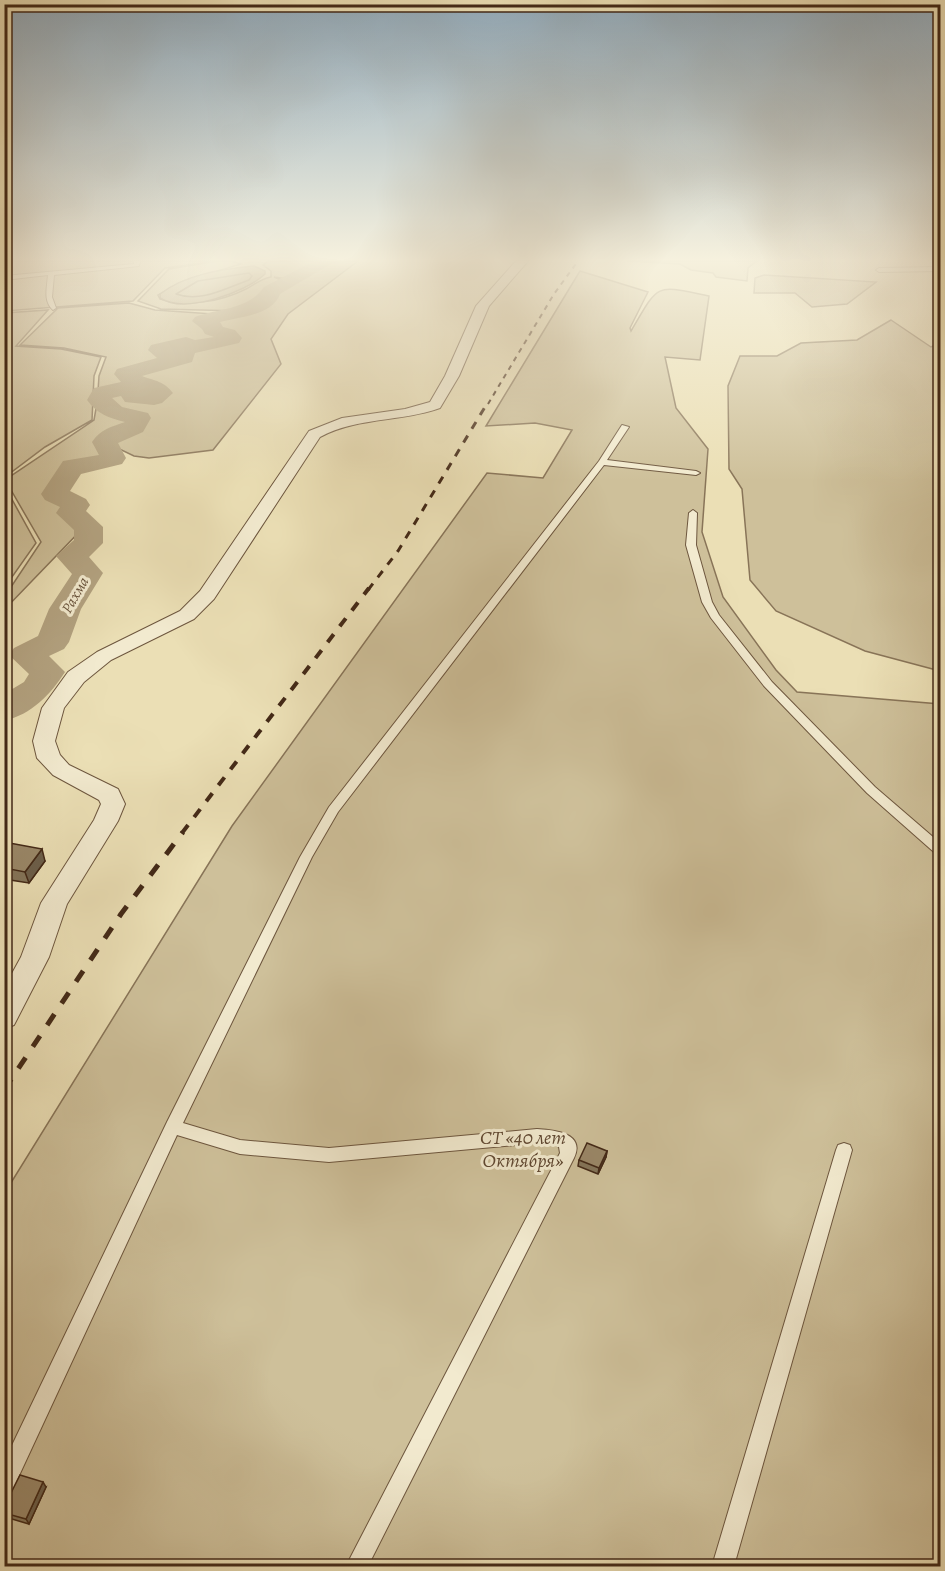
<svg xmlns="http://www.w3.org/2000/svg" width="945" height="1571" font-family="Alegreya,serif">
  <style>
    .green { fill: #cec09a; stroke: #887458; stroke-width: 1.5 }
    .water { fill: #b2a17f; stroke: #867155; stroke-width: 1.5 }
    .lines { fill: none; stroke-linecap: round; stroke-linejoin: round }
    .shore { stroke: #7a654b; stroke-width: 1.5 }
    .river { fill: #b2a17f; fill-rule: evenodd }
    .service-casing { stroke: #6d563e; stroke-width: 2 }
    .minor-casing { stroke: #6d563e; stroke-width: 2 }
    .service { fill: #f2eacf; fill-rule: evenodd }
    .minor { fill: #f2eacf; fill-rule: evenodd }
    .rail-far3 { stroke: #432917; stroke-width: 2; stroke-dasharray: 5 5; stroke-linecap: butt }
    .rail-far2 { stroke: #432917; stroke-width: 3; stroke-dasharray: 8 8; stroke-linecap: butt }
    .rail-far1 { stroke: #432917; stroke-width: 4; stroke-dasharray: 10 10; stroke-linecap: butt }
    .rail { stroke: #432917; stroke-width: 5; stroke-dasharray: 13 13; stroke-linecap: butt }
    .wall { fill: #84755a; stroke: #432917; stroke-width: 1.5 }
    .shaded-wall { fill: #6c5f4a; stroke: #432917; stroke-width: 1.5 }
    .building { fill: #9a8869; stroke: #432917; stroke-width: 1.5 }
    .labels { text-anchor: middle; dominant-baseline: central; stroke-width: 6; stroke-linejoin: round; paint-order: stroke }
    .far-water-label { font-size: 15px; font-style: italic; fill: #644d36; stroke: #f2eacf }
    .near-park-label { font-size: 20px; font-style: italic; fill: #5f4731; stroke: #f2eacf }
  </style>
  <rect width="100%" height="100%" fill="#ebdfb5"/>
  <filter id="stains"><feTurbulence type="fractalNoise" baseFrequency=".00333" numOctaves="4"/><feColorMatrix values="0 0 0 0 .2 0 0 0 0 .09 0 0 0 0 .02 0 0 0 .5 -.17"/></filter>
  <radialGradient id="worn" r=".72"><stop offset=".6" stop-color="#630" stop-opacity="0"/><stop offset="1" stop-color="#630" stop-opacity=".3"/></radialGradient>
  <path class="green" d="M5 261H231L241 264 184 281 158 295 160 299C188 307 220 302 246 289 254 285 262 278 271 277V271L263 265 268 261H321L287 279 274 277 281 280 256 303 240 311 161 309 138 301 169 269 218 261 165 268 133 301 5 311Z
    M358 261 288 314 271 339 281 364 213 450 149 458 134 456 111 445 116 436 141 427 146 416 116 410 106 397 117 392 126 393 129 400H157L166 393 163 387 139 380 136 374 188 358V353L167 349C183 346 228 350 235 335L216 329V325L208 321C234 312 258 317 277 291L325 262Z
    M627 261H757L748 268 747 281 716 277 713 273 691 270 680 264Z
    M580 271 648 292 630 328 631 331C660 282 654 285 709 296L700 360 665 357 676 408 708 449 702 532 723 597 776 670 797 692 940 704V1566H5L4 1194 232 826 487 473 543 478 572 430 535 423 486 426Z
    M764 275 876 282 847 304 812 307 795 293H754L755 278Z
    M129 303 155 310 214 314 199 322 210 331 225 337C214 344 200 342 188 341 177 340 164 346 154 349L156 353 178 357 121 374 126 382 148 389 150 393 141 395 134 387 113 386 98 391 99 376 106 357 64 348 20 345 58 308Z
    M48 310 16 346 61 349 101 357 94 376 92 420 45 447 5 477V313Z
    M891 320 931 347 940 343V671L865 651 776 611 750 580 742 489 729 469 728 386 740 356H777L801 343 857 340Z
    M97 403 113 416 132 420C125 433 108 431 98 444L106 457 99 463 87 462 67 466 49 495 69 506 65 515 83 528 5 609V596L41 542 11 490 5 486V480L94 420Z
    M5 491 9 494 36 543 5 587Z"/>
  <path class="water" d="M254 266 265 271V274C245 293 185 314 160 298V294C186 274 223 269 254 266Z"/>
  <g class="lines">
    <path class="shore" d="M249 273 252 276 249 280C226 288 201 303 176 294L198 281Z"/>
    <path class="river" d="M314 261H336L280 294C273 315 239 317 220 322L223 327 235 330 242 338 239 343 195 353 192 362 142 376C155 381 164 381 173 393L162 403 154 405 125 402 121 396 112 398 122 407 148 413 151 418 143 432 118 443 126 458 122 464 81 474 70 491 86 499 90 505 86 511 103 527V543L89 557 103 573 81 609 69 642 64 649 49 656 65 672C50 695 32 714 4 721V694L24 682 29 674 9 655 14 648 38 636 49 609 72 574 56 556 74 540V530L56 513 60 507 45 500 41 494 63 461 99 455 92 442C101 429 111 427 125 422 109 418 97 414 87 400L94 388 121 382 114 374 117 369 157 358 148 350 151 345 186 337 195 340 214 337 205 334 202 329 192 321 195 317C220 308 248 310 264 287Z"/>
    <g class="service-casing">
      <path id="service" d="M134 261H140L139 266 54 275 52 297 56 308 53 310C43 301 47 288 48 275L4 280V276L134 264Z
        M940 267V271L879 272 876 270 879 268Z
        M622 425 629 427 607 460 696 471 700 473 696 475 604 465 338 812 312 857 183 1123 240 1140 329 1148 537 1129C554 1130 586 1133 574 1158L368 1566H346L560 1153 559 1147 554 1144 537 1143 329 1162 240 1154 177 1135 11 1493 4 1496V1462L167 1122 300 857 329 807 599 461Z
        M693 510 697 513 696 545 712 602 719 615 772 682 875 787 940 843V854L935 853 867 793 764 686 711 618 702 602 686 545 689 513Z
        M844 1143 850 1145 852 1150 734 1566H712L836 1150 838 1145Z"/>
    </g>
    <g class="minor-casing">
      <path id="minor" d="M516 261H528L489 306 459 376 440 408C401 422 357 417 320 437L214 599 194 619 111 660 84 682 64 708 55 741 60 755 69 765 118 789 125 804 118 821 67 904 49 957 14 1025 4 1029V988L21 957 41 903 94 820 101 804 99 800 53 775 37 758 33 741 42 708 68 672 97 652 180 611 200 591 309 431 342 418 405 409 430 402 445 376 476 306Z"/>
    </g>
    <use href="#service" class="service"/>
    <use href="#minor" class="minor"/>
    <path class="rail-far3" d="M488 404 554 294 578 261"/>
    <path class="rail-far2" d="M368 590 398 551 488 402"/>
    <path class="rail-far1" d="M182 833 369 588"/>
    <path class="rail" d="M4 1090 121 914 183 832"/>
  </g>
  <path class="wall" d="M4 842 45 861 29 883 4 879Z
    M607 1151 606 1157 598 1174 578 1166 579 1160Z
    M46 1487 29 1524 5 1517 4 1507Z"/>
  <path class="shaded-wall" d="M42 849 45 861 29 883 25 872Z
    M607 1151 606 1157 598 1174 599 1168Z
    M43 1482 46 1487 29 1524 26 1519Z"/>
  <path class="building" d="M4 842 42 849 25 872 4 868Z
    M587 1143 607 1151 599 1168 579 1160Z
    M20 1475 43 1482 26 1519 4 1513V1507Z"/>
  <linearGradient id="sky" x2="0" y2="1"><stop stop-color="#92acbe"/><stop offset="0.54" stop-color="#f6f1de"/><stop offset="1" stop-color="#f6f1de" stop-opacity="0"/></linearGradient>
  <rect width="945" height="481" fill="url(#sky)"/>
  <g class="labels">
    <g class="far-water-label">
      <text transform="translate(75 595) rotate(-60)">Рахма</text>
    </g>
    <g class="near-park-label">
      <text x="523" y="1137">СТ «40 лет<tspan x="523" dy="23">Октября»</tspan></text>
    </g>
  </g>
  <rect width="945" height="1571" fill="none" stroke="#ebdfb5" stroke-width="24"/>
  <rect x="6" y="6" width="933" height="1559" fill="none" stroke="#432917" stroke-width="3"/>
  <rect x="12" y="12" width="921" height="1547" fill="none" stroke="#432917" stroke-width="1.5"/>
  <rect width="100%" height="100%" filter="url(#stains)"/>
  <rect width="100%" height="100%" fill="url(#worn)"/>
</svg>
